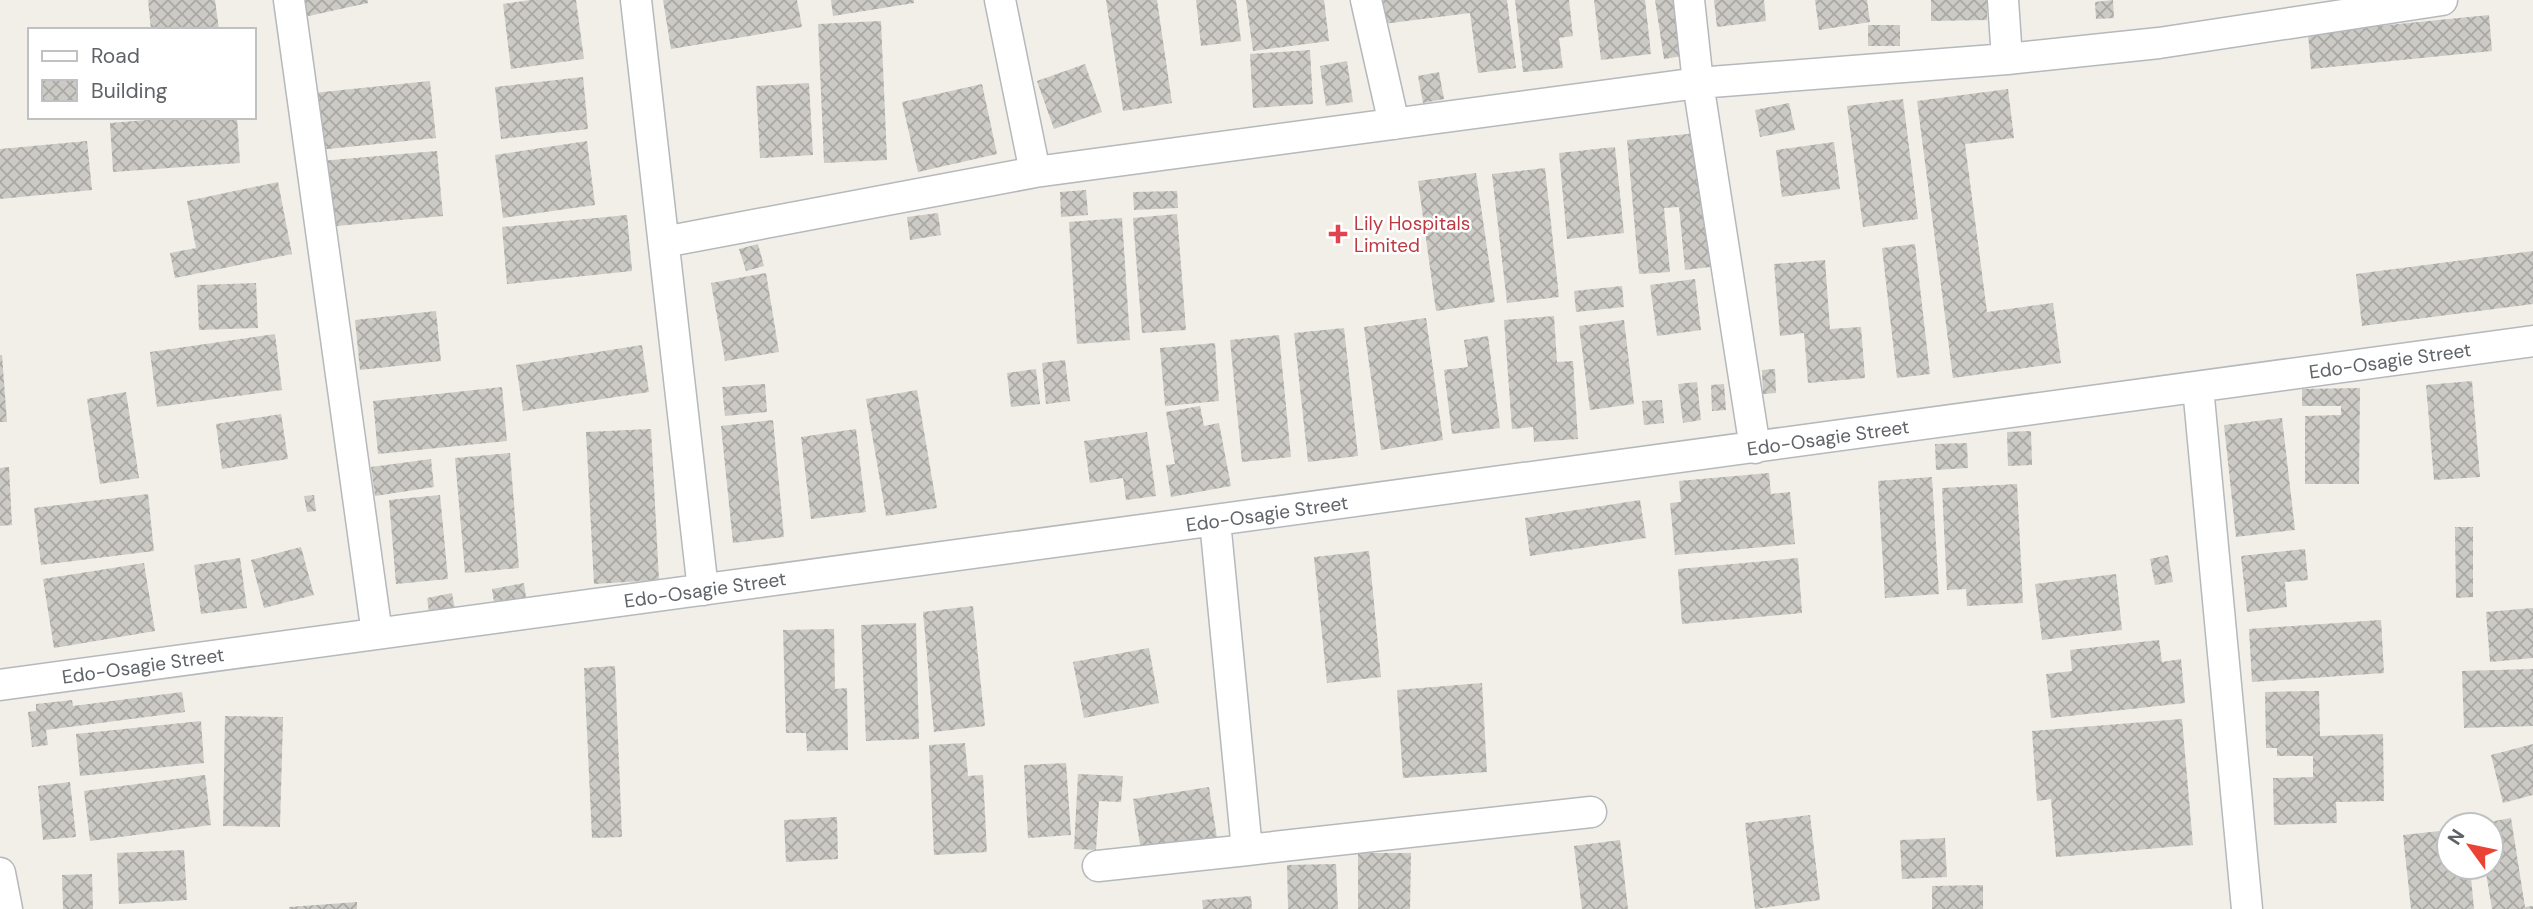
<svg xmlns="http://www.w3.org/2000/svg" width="2533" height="909" font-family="'DM Sans',sans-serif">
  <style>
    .building { fill: url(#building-cross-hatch) }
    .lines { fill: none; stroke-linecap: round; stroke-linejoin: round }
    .minor-casing { stroke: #b5b8bc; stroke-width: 33 }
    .minor { stroke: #fff; stroke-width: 30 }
    .health-dot { fill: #e0444e; stroke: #fff; stroke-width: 2.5 }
    .labels { text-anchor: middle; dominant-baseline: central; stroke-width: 5; stroke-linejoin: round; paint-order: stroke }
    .health-label { font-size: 19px; fill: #be3a42; stroke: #fff; text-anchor: start }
    .street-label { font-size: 19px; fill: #5f6368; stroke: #fff }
  </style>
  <defs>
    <pattern id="building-cross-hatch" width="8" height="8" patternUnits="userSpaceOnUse" patternTransform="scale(1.75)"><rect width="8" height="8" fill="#cccac5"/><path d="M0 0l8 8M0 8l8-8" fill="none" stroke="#a9a8a4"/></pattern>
  </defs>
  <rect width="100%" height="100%" fill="#f1efe8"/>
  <path class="building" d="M148 0H215L219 30H151Z
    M301 0H368V3L304 17Z
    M530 0H576L584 59 511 69 503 4Z
    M663 0H797L802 27 671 49Z
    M831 0H914V3L833 16Z
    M1106 0H1157L1172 103 1123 111Z
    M1196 0H1236L1241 41 1201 46Z
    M1246 0H1324L1329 41 1253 51Z
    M1380 0H1507L1516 68 1478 73 1470 13 1383 24Z
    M1515 0H1569L1573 36 1559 38 1563 68 1523 72Z
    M1594 0H1645L1651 54 1601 60Z
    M1655 0H1674L1682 56 1664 59Z
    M1714 0H1764L1766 21 1717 27Z
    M1815 0H1867L1870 22 1819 30Z
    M1931 0H1987V20L1931 21Z
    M2113 0 2114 18 2096 19 2095 2Z
    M2489 15 2492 51 2311 69 2308 33Z
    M881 21 887 160 824 163 818 24Z
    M1868 25H1900V46H1868Z
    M1310 50 1313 104 1253 108 1250 54Z
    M1347 61 1353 102 1326 106 1320 66Z
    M1085 64 1102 112 1054 129 1037 81Z
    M1439 72 1444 99 1423 103 1418 76Z
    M583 77 588 129 501 139 495 87Z
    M430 81 436 138 318 150 313 93Z
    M809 83 813 155 760 158 756 86Z
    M982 84 997 154 918 172 902 102Z
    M2008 89 2014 138 1965 144 1987 312 2053 303 2061 363 1953 378 1917 101Z
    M1903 99 1918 219 1863 227 1847 106Z
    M1789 103 1795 130 1760 137 1755 110Z
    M183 117H237L240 163 113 172 110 123Z
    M1698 133 1710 267 1685 270 1679 207 1664 208 1670 272 1639 274 1627 140Z
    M87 141 92 190 0 199V149Z
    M587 141 595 205 503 218 495 155Z
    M1834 142 1840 189 1782 197 1776 150Z
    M1615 147 1624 233 1567 239 1559 153Z
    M437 151 443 216 326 227 320 161Z
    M1545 168 1559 297 1507 303 1492 174Z
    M1476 173 1495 302 1436 311 1418 181Z
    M278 182 292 254 175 278 170 253 196 248 187 201Z
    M1086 190 1088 215 1061 217 1060 192Z
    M1177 191 1178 208 1134 210 1133 192Z
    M938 213 941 235 910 240 907 217Z
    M1177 214 1186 330 1142 333 1133 218Z
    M627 215 632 271 507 284 502 227Z
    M1122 218 1130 340 1077 344 1069 222Z
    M758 244 764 266 746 271 739 249Z
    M1915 244 1930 374 1897 378 1882 248Z
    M2533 251V304L2362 326 2356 274Z
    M1825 260 1830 329 1861 327 1865 378 1808 383 1804 333 1780 336 1774 264Z
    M766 273 779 352 725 361 711 283Z
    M1695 279 1701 330 1657 336 1650 285Z
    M256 283 258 328 199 330 197 285Z
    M1622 286 1624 307 1576 312 1574 291Z
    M436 311 441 361 360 370 355 320Z
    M1554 316 1557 362 1573 361 1578 439 1534 442 1533 427 1512 429 1504 320Z
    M1426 318 1443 440 1381 450 1364 327Z
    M1624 320 1634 404 1590 410 1579 326Z
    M1344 328 1358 456 1308 462 1294 333Z
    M275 334 282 390 157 407 150 352Z
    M1279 335 1291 457 1242 462 1230 340Z
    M1488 336 1500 428 1452 434 1444 370 1468 367 1464 340Z
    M1215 343 1219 401 1165 406 1160 348Z
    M642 345 649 392 523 411 516 365Z
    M0 355H2L7 422H0Z
    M1065 360 1070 401 1046 404 1042 363Z
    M1036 369 1040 404 1011 407 1007 373Z
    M1775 369 1776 393 1763 394 1762 370Z
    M2472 381 2480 477 2434 480 2426 385Z
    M1697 382 1701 420 1683 423 1678 384Z
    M765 384 767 412 725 416 722 387Z
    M1724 384 1726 410 1712 411 1711 385Z
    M502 387 507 441 378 454 373 401Z
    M2360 388 2359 484H2305V416L2341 415V406H2302V389Z
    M917 390 937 508 886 516 866 399Z
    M126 392 139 478 100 484 87 399Z
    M1662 400 1664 423 1644 425 1642 401Z
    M1200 406 1204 426 1219 423 1231 486 1171 497 1166 465 1175 464 1166 412Z
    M281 414 288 459 222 469 216 424Z
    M2282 418 2295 530 2236 537 2224 425Z
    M773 420 784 537 733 543 721 426Z
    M651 429 659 580 594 584 586 432Z
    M856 429 866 512 811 519 801 437Z
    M2031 431 2032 465 2008 466 2007 432Z
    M1147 432 1156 496 1126 500 1123 478 1090 483 1084 441Z
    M1967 443 1968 468 1936 470 1935 444Z
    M510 453 519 568 465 573 455 458Z
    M431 459 434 487 375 496 371 467Z
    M9 467 12 525 0 526V468Z
    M1769 473 1771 494 1790 492 1795 544 1675 555 1670 503 1681 502 1679 481Z
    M1932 477 1939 594 1885 598 1878 481Z
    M2017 484 2023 603 1967 606 1966 589 1947 590 1942 488Z
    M148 494 154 551 41 565 34 508Z
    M314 495 316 511 307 512 304 496Z
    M440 495 448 579 396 584 389 500Z
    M1640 500 1646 538 1530 556 1525 518Z
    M2455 527H2473V597L2456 598Z
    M301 547 314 595 264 608 251 560Z
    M2305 549 2308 580 2285 582 2287 607 2247 612 2241 556Z
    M1369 551 1381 677 1327 683 1314 557Z
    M2168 555 2173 582 2155 585 2150 559Z
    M240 558 247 608 201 614 194 565Z
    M1798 558 1802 613 1682 624 1678 569Z
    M144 563 155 631 54 648 43 579Z
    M2116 574 2122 630 2042 640 2035 584Z
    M524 583 527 605 495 609 492 589Z
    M452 593 456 615 430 619 427 598Z
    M973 606 985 726 934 732 923 612Z
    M2533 608V658L2490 662 2486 612Z
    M2381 620 2384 673 2252 682 2249 629Z
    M916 623 919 739 866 741 861 625Z
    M834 629 835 689 847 688 848 750 807 751 806 733H786L783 630Z
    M2159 640 2162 662 2181 659 2185 703 2051 718 2046 674 2072 671 2070 650Z
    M1149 648 1159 703 1084 718 1073 662Z
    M615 666 622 837 592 838 584 668Z
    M2533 669V726L2464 728 2462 671Z
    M1482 683 1487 772 1403 778 1397 690Z
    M2319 691 2320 736 2383 734 2384 801 2336 802 2337 823 2274 825 2273 778 2313 777V756H2277V748H2266L2265 692Z
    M182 692 185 712 46 730 48 745 32 747 28 712 36 711V704L72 700 73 706Z
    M225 716 283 717 280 827 223 826Z
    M2182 719 2193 845 2056 857 2051 799 2037 801 2032 731Z
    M201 721 204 763 80 776 76 734Z
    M965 743 968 776 983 775 987 852 934 855 929 745Z
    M2533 744V795L2503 803 2491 755Z
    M1066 763 1071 835 1028 838 1024 765Z
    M1078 774 1123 776 1121 802 1099 801 1096 850 1074 849Z
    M205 775 211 825 90 841 84 791Z
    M70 782 76 837 43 840 38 786Z
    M1209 787 1217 838 1141 851 1133 799Z
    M1810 815 1820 900 1755 909 1745 823Z
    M837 817 838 859 786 862 784 820Z
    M2511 818 2525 907 2533 906V909H2492L2485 867H2491V825L2478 824Z
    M2449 830V867H2470L2474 909H2411L2403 835Z
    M1945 838 1947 877 1902 879 1900 840Z
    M1620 840 1628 909H1582L1574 846Z
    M184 850 187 900 119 904 117 853Z
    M1358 853H1411L1410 909H1358Z
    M1336 864 1338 909H1288L1287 865Z
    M92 874 93 909H63L62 875Z
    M1983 885V909H1932V886Z
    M1251 896 1252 909H1203L1202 900Z
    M357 902V909H289V907Z"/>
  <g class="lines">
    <g class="minor-casing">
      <path id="minor" d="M289 0 377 634
        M636 0 703 590
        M1000 0 1035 172
        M1366 0 1394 124
        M1689 0 1698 83 1755 448
        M2003 0 2007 59
        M664 242 1035 172 1698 83 2007 59 2159 43 2442 0
        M2198 387 2247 909
        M0 685 2533 341
        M1247 850 1591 812
        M1098 866 1247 850 1215 521
        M0 873 7 909"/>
    </g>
    <use href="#minor" class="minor"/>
  </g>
  <path class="health-dot" d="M1334.5 223.5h7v7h7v7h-7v7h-7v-7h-7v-7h7z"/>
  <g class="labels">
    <g class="health-label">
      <text x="1354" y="223">Lily Hospitals<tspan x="1354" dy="22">Limited</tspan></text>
    </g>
    <g class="street-label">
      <text transform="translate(2390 361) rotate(-8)">Edo-Osagie Street</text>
      <text transform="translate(1828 438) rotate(-8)">Edo-Osagie Street</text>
      <text transform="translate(1267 514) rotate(-8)">Edo-Osagie Street</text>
      <text transform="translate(705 590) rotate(-8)">Edo-Osagie Street</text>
      <text transform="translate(143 666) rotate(-8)">Edo-Osagie Street</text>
    </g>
  </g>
  <rect x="28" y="28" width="228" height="91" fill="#ffffff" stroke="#bfc1c3" stroke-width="2"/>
  <rect x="42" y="51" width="35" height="10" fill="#ffffff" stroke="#bfc1c3" stroke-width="2"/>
  <text x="91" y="63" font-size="21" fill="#5f6368">Road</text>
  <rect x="42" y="80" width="35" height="21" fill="url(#building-cross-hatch)" stroke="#bfc1c3" stroke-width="2"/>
  <text x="91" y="98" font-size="21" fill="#5f6368">Building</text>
  <g transform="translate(2470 846) rotate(303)"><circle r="33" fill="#ffffff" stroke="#bfc1c3" stroke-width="2"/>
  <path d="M0-5L12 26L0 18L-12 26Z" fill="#ea4335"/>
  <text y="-10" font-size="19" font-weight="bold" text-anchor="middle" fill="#5f6368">N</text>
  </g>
</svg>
